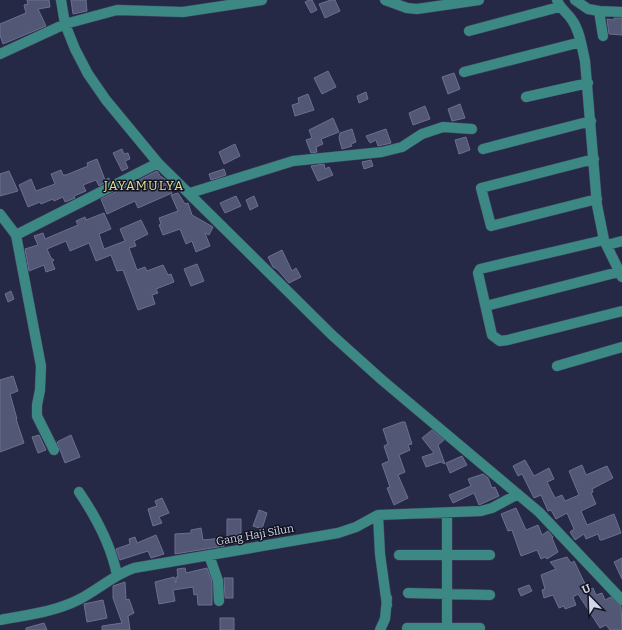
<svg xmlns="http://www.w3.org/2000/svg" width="622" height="630" font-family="Bitter,serif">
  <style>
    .building { fill: #525776; stroke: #6b7090 }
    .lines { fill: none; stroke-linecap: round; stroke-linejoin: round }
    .minor-casing { stroke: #42455f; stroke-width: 11 }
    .minor { stroke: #3c8884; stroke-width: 10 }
    .labels { text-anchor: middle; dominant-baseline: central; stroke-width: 3; stroke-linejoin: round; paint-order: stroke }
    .street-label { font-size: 11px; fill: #d2d6e8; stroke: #121320 }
    .quarter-label { font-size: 13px; letter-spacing: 1px; fill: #e6de8f; stroke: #121320 }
  </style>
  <rect width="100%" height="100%" fill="#262945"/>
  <path class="building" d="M27 0H49L50 7 38 9 46 26 3 44 0 35V24L26 13 24 5 28 4Z
    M71 0H86L87 11 73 14Z
    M309 0H312L317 10 311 13 305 2Z
    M331 0H335L340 11 325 18 319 4Z
    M614 18H622V35L609 34 607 19 614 20Z
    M328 71 336 87 322 94 314 78Z
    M454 73 460 89 448 94 442 77Z
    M366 92 368 99 359 103 357 96Z
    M308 94 314 110 295 116 292 105 299 103 298 98Z
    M460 104 465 118 452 121 448 109Z
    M425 106 430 119 413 125 409 113Z
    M333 118 339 132 321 139 323 144 316 147 317 152 311 153 306 140 312 138 309 130Z
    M352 129 356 142 351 144 352 146 342 149 339 138 340 133Z
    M386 129 391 143 378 146 376 140 370 143 366 136Z
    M466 137 470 150 459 154 455 140Z
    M235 144 240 156 224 164 219 152Z
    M122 149 124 154 128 153 130 159 125 161 128 168 122 171 113 153Z
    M97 159 105 180 109 178V180L99 186 96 180 83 185 86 191 74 196 75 198 65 202 63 197 54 201 53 199 41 204 40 202 28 207 19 185 31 179 36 191 55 184 51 174 61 170 63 175H66L88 166 87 163Z
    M371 160 373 166 364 169 362 162Z
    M324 164 325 169 329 167 333 175 318 181 311 166Z
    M224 169 226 175 211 180 209 174Z
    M9 171 18 191 0 196V174Z
    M157 171 161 177H162L167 181 172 193 138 208 135 201 107 214 101 199Z
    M178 193 185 204 188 203 192 215 213 227 209 235 205 233 210 246 196 252 192 241 186 244 180 229 163 235 159 225 161 224 159 218 178 211 171 195Z
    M236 196 241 206 225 213 220 203Z
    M254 196 258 206 250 210 246 200Z
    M104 213 111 229 99 234 104 249 125 241 120 229 141 220 148 234 134 241 136 246 129 248 137 270 145 267 147 271 163 265 168 275 171 274 174 282 156 289 158 293 152 295 155 304 138 310 123 270 117 271 111 255 96 261 89 243 70 251 66 241 47 249 51 258 54 260 52 262 55 269 46 272 44 265 29 271 25 249 38 245 34 236 43 233 45 239 78 225 76 221 85 217 86 220Z
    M282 250 292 271 296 268 301 277 289 283 277 269 273 267 268 257Z
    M197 264 204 281 191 286 184 269Z
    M11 291 14 299 8 302 5 294Z
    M13 376 18 391 10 394 17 419H16L24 443 0 452V380Z
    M402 422H405L412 444 408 445 410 450 399 455 405 472 398 475 408 498 394 505 387 488 390 487 382 464 389 461 384 446 388 444 383 429Z
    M432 430 444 440 438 445 445 464 441 462 426 467 422 457 434 453 422 438Z
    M39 435 46 450 38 453 32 437Z
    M71 435 80 457 65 463 57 442Z
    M462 456 467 465 450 473 446 463Z
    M525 460 534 476 549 468 554 479 547 482 555 498 562 495 565 501 579 495 569 471 582 465 586 475 607 466 613 478 592 489 593 492 591 493 596 504 581 511 587 525 614 514 621 533 602 540H600L598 534 586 539 584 534 575 540 570 532 574 529 567 513 556 519 551 510 548 511 541 495 534 498 522 474 518 476 513 466Z
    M483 474 488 478 492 488 495 487 499 496 479 505 474 493 453 503 449 495 471 486 468 479Z
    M162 498 169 513 159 517 162 523 153 526 148 509 157 506 155 501Z
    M516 508 526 530 538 525 542 535 548 531 553 537 552 538 558 552 547 559 545 557 541 559 537 550 521 556 512 530 508 531 501 514Z
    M259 510 267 513 262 529 253 526Z
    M227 519H241V543H227Z
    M201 528 203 540 223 538 224 546 175 554V534L191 533V530Z
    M156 535 164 554 151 558 148 551 120 560 116 549 130 544 129 539 135 537 137 543Z
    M567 557 571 563 574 561 588 590 593 588 596 595 602 593 605 600 611 597 621 606 622 630H610L606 625 600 628 578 594 573 597 576 605 565 609 564 606 559 608 553 595 544 598 542 590 545 589 541 575 556 569 550 562Z
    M622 558V579L614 562Z
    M185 568 186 573 207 568 212 582V605H198L197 594 194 595 193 587 173 590 175 601 159 604 155 582 174 577 176 583V577H178L177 569Z
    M224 578H233V598H225Z
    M125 582 126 600 129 599 134 613 128 616 130 630H102V626L122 623 113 598V586Z
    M529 585 532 591 521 596 518 589Z
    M103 600 107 618 87 622 84 604Z
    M220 618H234V630H220Z
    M44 623 47 630H26V628Z"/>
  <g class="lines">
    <g class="minor-casing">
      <path id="minor" d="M61 0 65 24 75 49 88 74 106 100 158 163 332 335 382 380 539 512 622 600
        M385 0 407 8 417 9 479 0
        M557 0C560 9 567 12 572 20 580 31 582 48 585 61L597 205 604 240 622 277
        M575 0 588 9 599 11
        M469 31 559 7
        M603 36 599 11 622 12
        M0 54 65 24 117 10 183 12 262 0
        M464 72 581 42
        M526 97 588 83
        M483 149 591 121
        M594 159 481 188 491 226 597 199
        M190 193 293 161 382 152 402 147 422 134 443 127 472 129
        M0 214 16 235 41 366 40 390 37 405V416L54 450
        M16 235 158 163
        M604 240 480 269 478 273 492 335 500 341 508 340 622 311
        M607 245 622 241
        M486 306 622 271
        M557 366 622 347
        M79 492C96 517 111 545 117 575
        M378 515 380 554 387 605
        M209 555 218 581 219 601
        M399 555H490
        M408 593 490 595
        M0 620C26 615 54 612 78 600 98 590 113 575 134 568L338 533 356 527 378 515 481 511 492 508 518 494
        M407 628H480
        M447 628V513
        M380 630 385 619 387 598"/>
    </g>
    <use href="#minor" class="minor"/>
  </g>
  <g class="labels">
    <g class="street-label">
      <text transform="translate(255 535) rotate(-10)">Gang Haji Silun</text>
    </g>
    <g class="quarter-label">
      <text x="144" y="185">JAYAMULYA</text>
    </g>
  </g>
  <g transform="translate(590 598) rotate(337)" stroke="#121320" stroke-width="3" paint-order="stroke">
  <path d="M0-3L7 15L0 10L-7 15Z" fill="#d2d6e8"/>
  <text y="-6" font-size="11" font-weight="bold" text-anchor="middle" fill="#d2d6e8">U</text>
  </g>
</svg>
